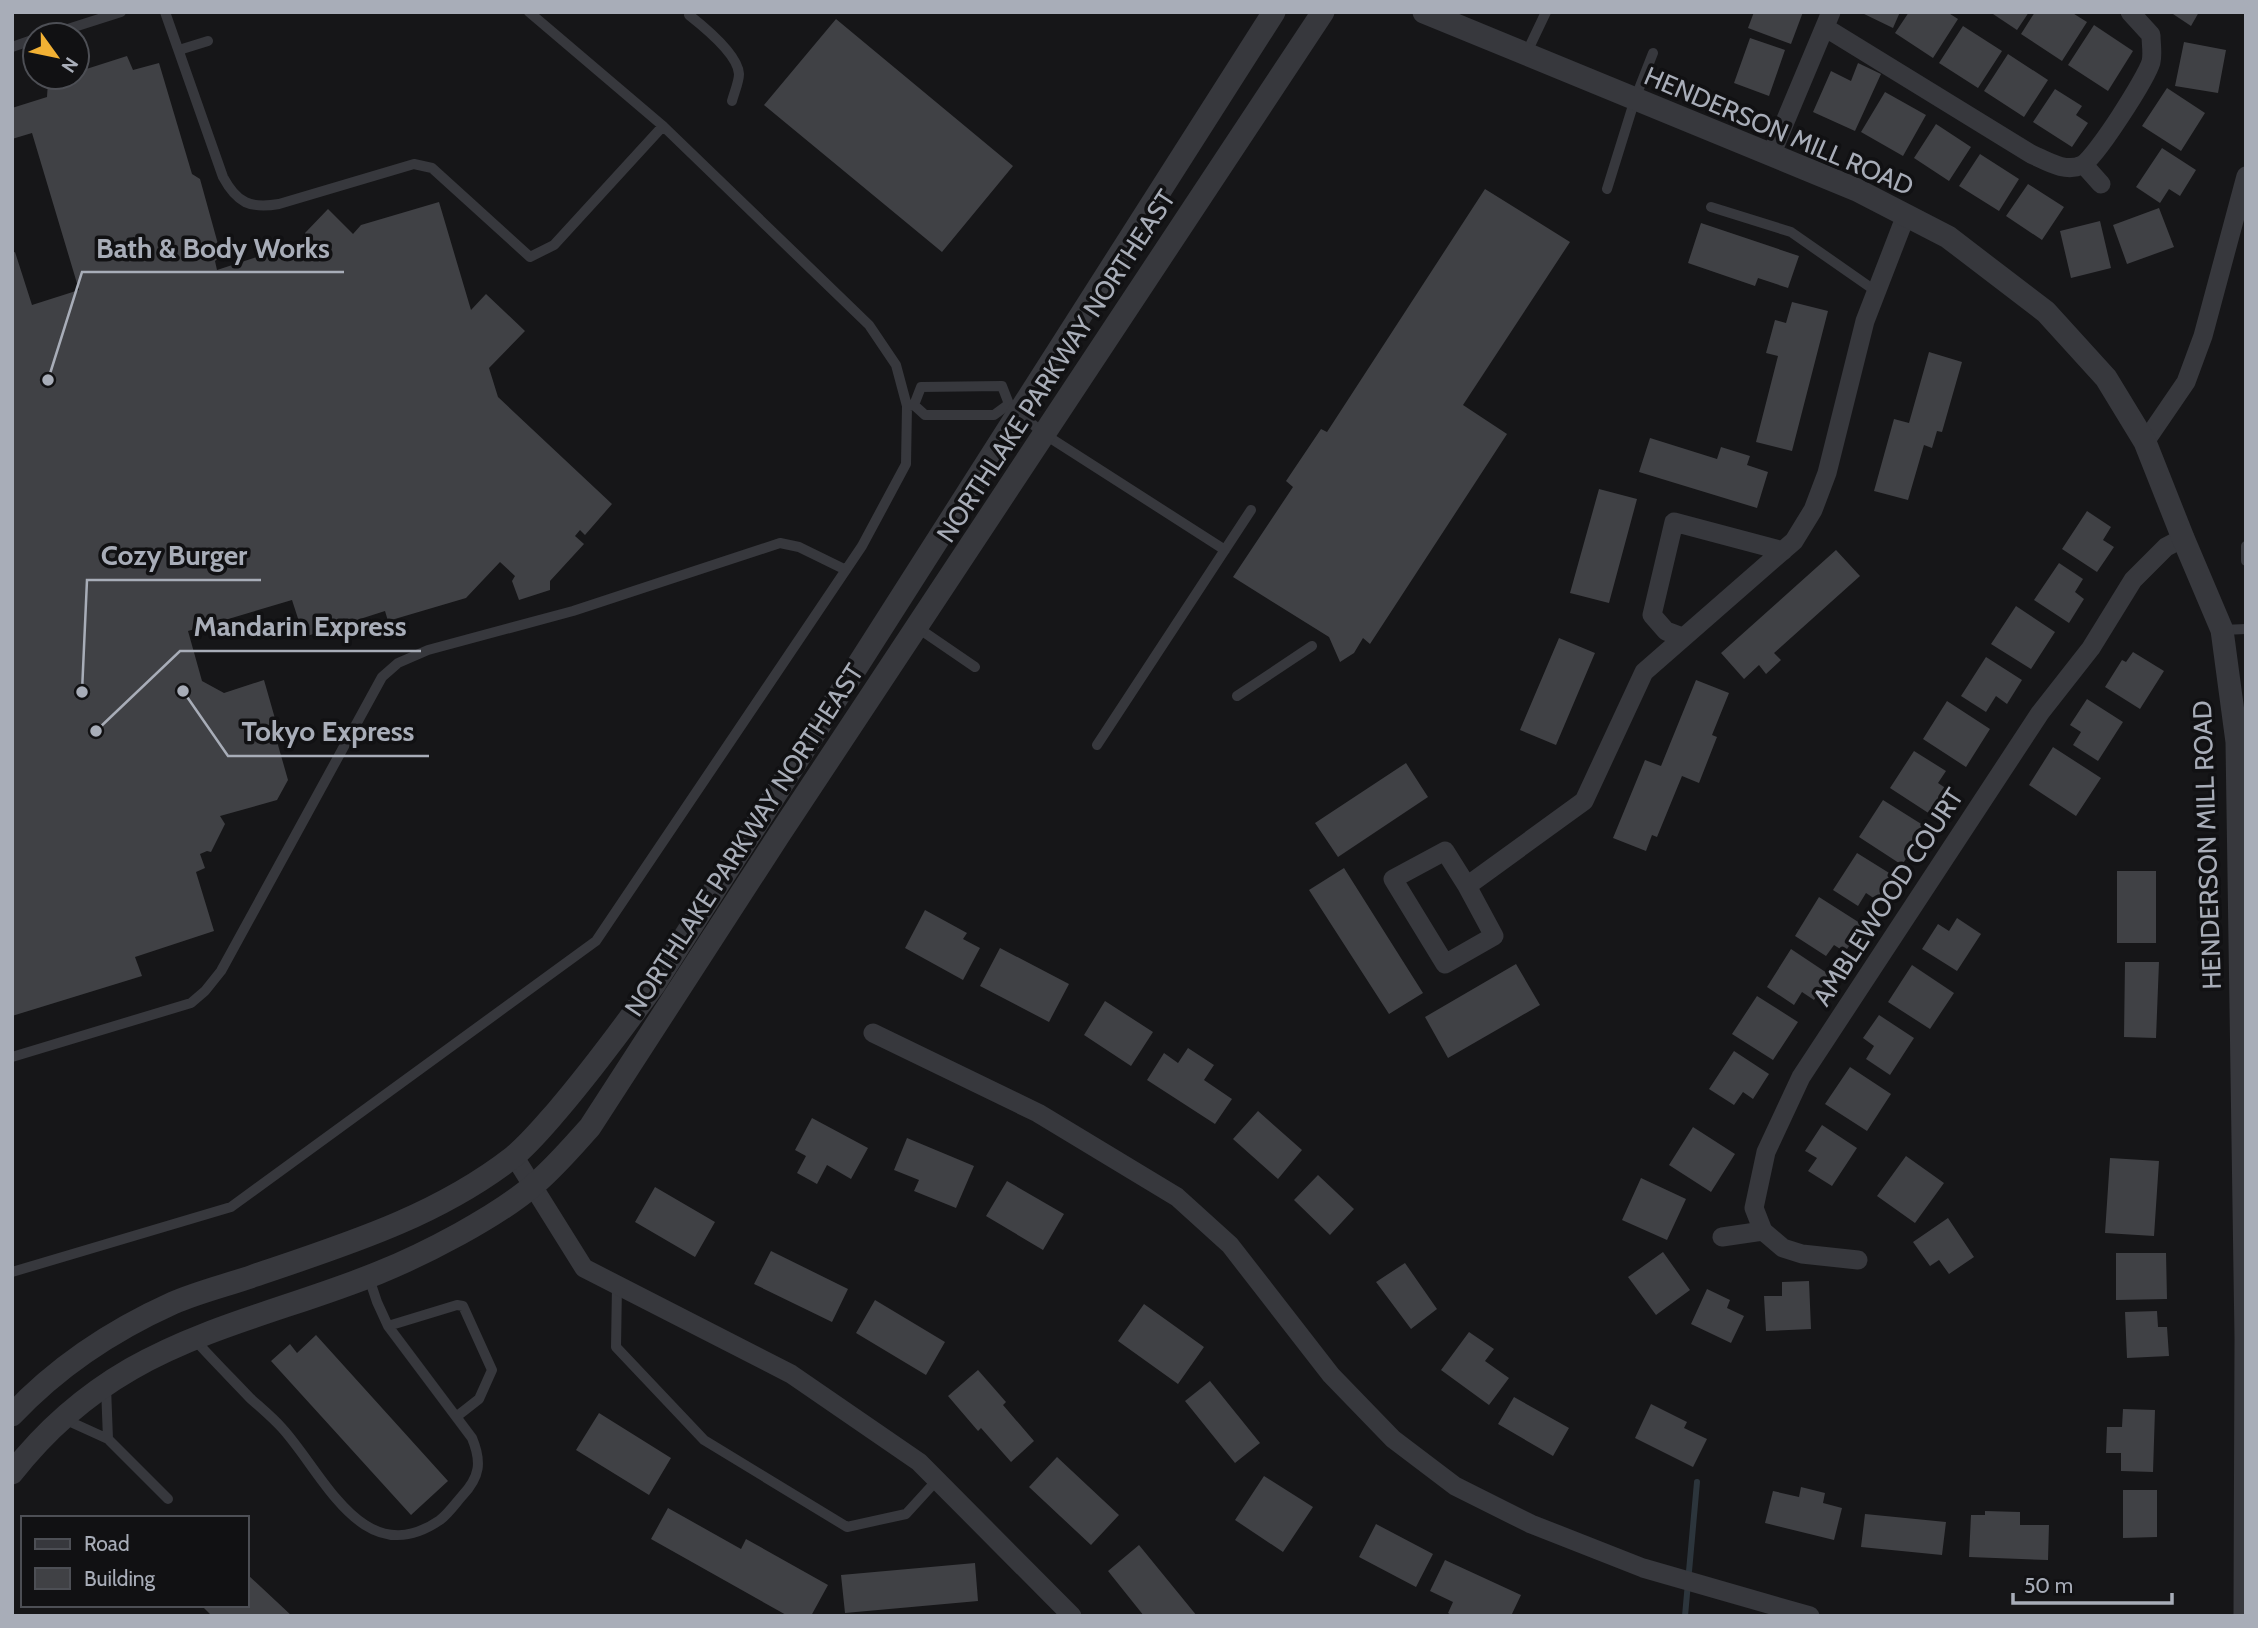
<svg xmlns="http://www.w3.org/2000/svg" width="2258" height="1628" font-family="Cabin,sans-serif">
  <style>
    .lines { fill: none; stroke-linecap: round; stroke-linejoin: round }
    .stream { stroke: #2c353c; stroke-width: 6 }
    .building { fill: #404145 }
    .service { stroke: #37383d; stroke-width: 10 }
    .minor { stroke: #37383d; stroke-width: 19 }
    .tertiary { stroke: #37383d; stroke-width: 23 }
    .labels { text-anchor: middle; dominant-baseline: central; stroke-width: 7; stroke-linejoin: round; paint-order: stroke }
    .street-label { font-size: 26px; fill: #a8adb8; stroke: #111113 }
    .leader { fill: none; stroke: #a8adb8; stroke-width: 2.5 }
    .callout-dot { fill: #a8adb8; stroke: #111113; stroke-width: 2.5 }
    .callout-label { font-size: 28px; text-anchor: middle; font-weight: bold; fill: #a8adb8; stroke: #111113; stroke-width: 7; stroke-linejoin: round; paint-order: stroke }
  </style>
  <rect width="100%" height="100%" fill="#161618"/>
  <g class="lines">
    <path class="stream" d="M1685 1616 1697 1482"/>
  </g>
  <path class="building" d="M1754 12H1803L1791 44 1748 28Z
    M1860 12H1900L1893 28Z
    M1909 12H1947L1958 19 1933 58 1895 33Z
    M1990 12H2029L2017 30Z
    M2035 12H2071L2087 22 2062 61 2021 34Z
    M2170 12H2199L2191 26Z
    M836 19 1013 166 942 252 764 105Z
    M2094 25 2133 51 2108 91 2068 65Z
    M1963 26 2002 51 1978 88 1939 63Z
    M1750 38 1785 50 1769 96 1734 83Z
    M2184 42 2226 50 2218 93 2175 86Z
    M2008 54 2048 80 2024 117 1984 91Z
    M127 56 133 70 159 63 192 174 200 179 221 255 215 261 217 270 306 241 305 233 328 209 353 234 361 225 439 202 471 310 486 294 525 331 489 368 498 397 612 504 585 535 580 530 575 536 584 544 550 581V590L519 600 512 581 515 576 500 562 466 598 388 621 385 611 304 637 292 600 188 631 202 681 224 693 264 680 276 722 272 724 288 780 277 800 220 816 225 824 211 852 207 851 200 854 205 868 196 872 214 931 135 957 142 976 12 1016V253L15 252 32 305 79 290 32 133 12 139V108L47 97 48 81 61 77H77V72Z
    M1858 63 1881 74 1855 131 1813 112 1831 71 1851 81Z
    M2167 88 2205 113 2181 151 2142 126Z
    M2055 89 2082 106 2076 115 2088 123 2072 147 2033 122Z
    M1885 92 1926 115 1903 156 1861 132Z
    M1936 124 1971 147 1949 181 1914 158Z
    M2162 148 2196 170 2180 196 2169 189 2160 203 2136 187Z
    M1980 154 2019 179 1999 211 1959 186Z
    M2028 184 2064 207 2042 240 2006 216Z
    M1485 189 1570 242 1463 405 1507 434 1370 644 1363 638 1354 653 1340 662 1329 637 1233 577 1293 487 1286 481 1321 429 1327 432Z
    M2159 208 2174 247 2127 264 2113 225Z
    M2100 221 2111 268 2071 278 2060 231Z
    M1701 223 1799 256 1788 288 1758 278 1755 286 1688 263Z
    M1792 302 1828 311 1792 451 1756 442 1778 356 1766 353 1775 320 1786 323Z
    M1929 352 1962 362 1942 432 1937 431 1932 448 1924 445 1908 500 1874 491 1894 419 1909 423Z
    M1650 438 1717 459 1721 447 1750 456 1747 465 1768 472 1757 508 1639 472Z
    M1599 489 1637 499 1609 603 1570 593Z
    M2087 511 2111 527 2103 540 2114 547 2097 572 2062 549Z
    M1836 550 1860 576 1774 653 1781 660 1766 674 1759 665 1744 679 1721 653Z
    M2059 563 2083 579 2075 592 2084 599 2069 623 2034 600Z
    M2016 606 2055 632 2031 669 1991 644Z
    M1559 638 1595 653 1556 745 1520 730Z
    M2133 652 2164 671 2140 709 2105 687 2122 660 2126 662Z
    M1986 657 2022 680 2007 704 1996 696 1986 712 1961 696Z
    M1696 680 1729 693 1712 735 1717 737 1699 783 1682 776 1657 837 1652 835 1646 851 1613 838 1645 760 1661 766Z
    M2087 699 2123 722 2098 761 2073 745 2081 732 2070 725Z
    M1947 701 1990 729 1966 767 1923 739Z
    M2053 747 2101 778 2076 816 2029 785Z
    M1914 751 1946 771 1938 783 1950 791 1933 816 1890 788Z
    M1406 763 1428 797 1338 857 1315 823Z
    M1883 800 1926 827 1902 865 1859 837Z
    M1857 853 1894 876 1878 901 1866 893 1858 906 1833 890Z
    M1344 868 1423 993 1389 1014 1309 890Z
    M2117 871H2156V943H2117Z
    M1819 897 1863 925 1845 952 1834 945 1826 956 1795 936Z
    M925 910 967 933 963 939 980 948 963 980 905 948Z
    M1957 918 1981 934 1957 971 1922 949 1938 924 1949 931Z
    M1000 948 1069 984 1049 1022 980 986Z
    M1791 949 1830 975 1814 1000 1802 992 1794 1005 1767 987Z
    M2125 962H2159L2156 1038 2124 1037Z
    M1516 964 1540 1005 1448 1058 1425 1017Z
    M1912 965 1954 993 1930 1029 1888 1002Z
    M1757 996 1798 1022 1773 1060 1732 1034Z
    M1105 1001 1153 1032 1131 1066 1084 1035Z
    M1879 1015 1914 1038 1890 1075 1866 1059 1874 1046 1863 1038Z
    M1188 1048 1214 1065 1204 1080 1232 1099 1215 1124 1147 1080 1164 1053 1178 1063Z
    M1734 1051 1769 1074 1753 1099 1743 1092 1734 1105 1709 1089Z
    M1850 1067 1891 1094 1867 1131 1825 1104Z
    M1258 1111 1302 1150 1278 1179 1233 1139Z
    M812 1118 868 1148 851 1179 827 1165 817 1184 797 1173 806 1156 795 1150Z
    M1822 1125 1857 1148 1832 1186 1808 1171 1817 1158 1805 1151Z
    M1693 1127 1735 1154 1711 1192 1669 1165Z
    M907 1138 974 1166 956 1208 914 1191 919 1180 894 1170Z
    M1906 1156 1944 1183 1915 1223 1877 1196Z
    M2110 1158 2159 1161 2154 1236 2105 1233Z
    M1318 1175 1354 1209 1330 1235 1294 1200Z
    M1641 1178 1686 1199 1667 1240 1622 1220Z
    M1007 1181 1064 1214 1043 1250 986 1216Z
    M655 1187 715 1222 695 1257 635 1222Z
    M1948 1218 1974 1257 1949 1274 1939 1260 1930 1266 1913 1242Z
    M771 1251 848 1289 832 1322 754 1284Z
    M1663 1252 1690 1290 1656 1315 1628 1277Z
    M2116 1253H2166L2167 1299 2116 1300Z
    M1405 1263 1437 1309 1411 1329 1376 1282Z
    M1809 1281 1811 1329 1766 1331 1764 1296H1782V1282Z
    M1707 1289 1730 1300 1727 1308 1744 1316 1731 1343 1691 1324Z
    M875 1300 945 1342 926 1375 856 1333Z
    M1144 1304 1204 1347 1178 1384 1118 1341Z
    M2157 1311 2158 1327H2167L2169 1356 2127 1358 2125 1312Z
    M1469 1332 1494 1349 1485 1361 1509 1378 1489 1405 1441 1370Z
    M316 1335 448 1481 411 1515 271 1361 290 1344 297 1353Z
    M978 1370 1006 1402 1003 1405 1034 1441 1011 1462 981 1428 978 1431 948 1396Z
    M1210 1381 1260 1443 1235 1463 1185 1401Z
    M1514 1397 1569 1428 1553 1456 1498 1424Z
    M1651 1404 1687 1422 1684 1428 1707 1439 1693 1467 1635 1438Z
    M2123 1409 2155 1410 2153 1472 2121 1471V1453H2106L2107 1427H2122Z
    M599 1413 671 1458 649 1495 576 1450Z
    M1057 1457 1119 1515 1091 1545 1029 1487Z
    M1264 1476 1313 1507 1283 1552 1235 1520Z
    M1801 1487 1825 1493 1823 1503 1842 1508 1834 1540 1765 1523 1773 1491 1799 1497Z
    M2123 1490H2157V1537L2123 1538Z
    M668 1508 741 1549 746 1539 828 1585 811 1616H788L651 1539Z
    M1985 1511 2020 1512V1525H2049L2048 1560 1969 1557 1971 1515H1985Z
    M1865 1514 1946 1522 1942 1555 1861 1547Z
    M1376 1524 1433 1554 1416 1587 1359 1557Z
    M1139 1545 1197 1616H1144L1108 1571Z
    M1445 1560 1521 1595 1511 1616H1453L1448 1613 1453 1602 1430 1591Z
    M975 1563 978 1601 845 1613 841 1575Z
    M247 1574 292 1616H212L201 1605H247Z"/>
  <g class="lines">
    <path class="service" d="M165 12 223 177C237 203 250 209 279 204L414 164 432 168 530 257 554 245 663 126
      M689 15C703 26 738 54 739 74 739 82 734 93 732 101
      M49 35 121 12
      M12 47 35 39
      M179 50 208 41
      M1526 54 1546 12
      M1607 189 1635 99 1653 53
      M1711 207 1791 232 1877 292
      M914 405 921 387 1002 386 1009 404 1044 434 1225 550
      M909 406 914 405 925 415H994L1009 404
      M2246 546V561
      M918 628 975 667
      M2222 630 2246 629
      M1237 696 1312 646
      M1097 745 1251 510
      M12 1057 191 1003 205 991 221 971 382 677 398 663 428 650 573 611 780 543 799 547 846 570
      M12 1272 231 1207 596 941 862 546 906 464 907 406 896 365 869 325 663 126 529 12
      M617 1285 616 1347 704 1440 847 1527 906 1514 937 1480
      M388 1326 457 1305 463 1306 492 1370 479 1399 456 1417
      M195 1340C213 1360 232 1379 250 1398 261 1408 272 1417 282 1428 324 1474 363 1573 440 1520 448 1514 455 1504 462 1496 480 1477 482 1462 472 1438L388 1326 377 1302 369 1278
      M106 1387 108 1439
      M64 1419 108 1439 168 1499"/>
    <path class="minor" d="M1826 28 2031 154C2047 161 2065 173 2082 165 2095 159 2147 77 2151 62 2153 54 2151 44 2151 35L2130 12
      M1771 155 1831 12
      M2084 165 2101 184
      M2145 442 2186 382 2203 336 2246 176
      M1682 637 1666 631 1652 615 1674 522 1783 551
      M1467 886 1445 851 1393 879 1445 964 1494 936 1467 886 1584 801 1644 672 1794 541 1813 510 1827 473 1865 321 1906 215
      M873 1033 1038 1113 1177 1197 1230 1245 1331 1375 1393 1439 1455 1486 1531 1524 1643 1568 1810 1616
      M514 1156 584 1268 791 1374 919 1462 1072 1616
      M1722 1237 1763 1231
      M1858 1260 1802 1254 1783 1248 1763 1231 1754 1208 1766 1152 1801 1077 2040 713 2091 648 2133 580 2166 547 2183 538"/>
    <path class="tertiary" d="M1424 12 1857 190 1948 237 2046 312 2106 378 2145 442 2183 538 2222 630 2237 742 2246 1338 2245 1616
      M12 1415C57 1367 113 1330 173 1303 198 1292 227 1285 253 1276 344 1245 436 1217 513 1157 529 1144 543 1127 557 1111 591 1071 623 1028 654 985L1274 12
      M12 1473C44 1432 86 1395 131 1369 208 1325 297 1306 378 1273 425 1254 497 1217 535 1184 555 1167 572 1147 590 1127L779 835 1323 12"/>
  </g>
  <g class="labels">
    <g class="street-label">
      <text transform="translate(1779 131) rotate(23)">HENDERSON MILL ROAD</text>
      <text transform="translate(1056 366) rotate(-57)">NORTHLAKE PARKWAY NORTHEAST</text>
      <text transform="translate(744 840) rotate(-57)">NORTHLAKE PARKWAY NORTHEAST</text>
      <text transform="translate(2207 845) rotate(-92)">HENDERSON MILL ROAD</text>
      <text transform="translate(1888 897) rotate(-57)">AMBLEWOOD COURT</text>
    </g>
  </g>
  <path class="leader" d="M48 380L82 272H344M82 692L87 580H261M96 731L180 651H421M183 691L228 756H429"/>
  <g class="callout-dot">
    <circle cx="48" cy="380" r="7"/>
    <circle cx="82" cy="692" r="7"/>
    <circle cx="96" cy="731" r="7"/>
    <circle cx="183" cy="691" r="7"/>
  </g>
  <g class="callout-label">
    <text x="213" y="258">Bath &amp; Body Works</text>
    <text x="174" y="565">Cozy Burger</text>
    <text x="300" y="636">Mandarin Express</text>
    <text x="328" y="741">Tokyo Express</text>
  </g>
  <rect width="2258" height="1628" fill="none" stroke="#a8adb8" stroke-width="28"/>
  <rect x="21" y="1516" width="228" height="91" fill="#111113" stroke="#4d4f55" stroke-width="2"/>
  <rect x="35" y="1539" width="35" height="10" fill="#37383d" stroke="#4d4f55" stroke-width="2"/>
  <text x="84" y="1551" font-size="21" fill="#a8adb8">Road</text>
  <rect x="35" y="1568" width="35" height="21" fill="#404145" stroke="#4d4f55" stroke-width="2"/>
  <text x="84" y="1586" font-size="21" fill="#a8adb8">Building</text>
  <g transform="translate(56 56) rotate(123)"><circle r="33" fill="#111113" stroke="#4d4f55" stroke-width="2"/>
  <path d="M0-5L12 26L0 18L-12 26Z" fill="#f2b134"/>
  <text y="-10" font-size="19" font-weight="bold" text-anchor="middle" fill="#a8adb8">N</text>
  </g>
  <path d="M2013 1593v10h159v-10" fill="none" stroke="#a8adb8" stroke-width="3.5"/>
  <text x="2024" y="1593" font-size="21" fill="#a8adb8" stroke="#111113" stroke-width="5" paint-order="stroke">50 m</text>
</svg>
